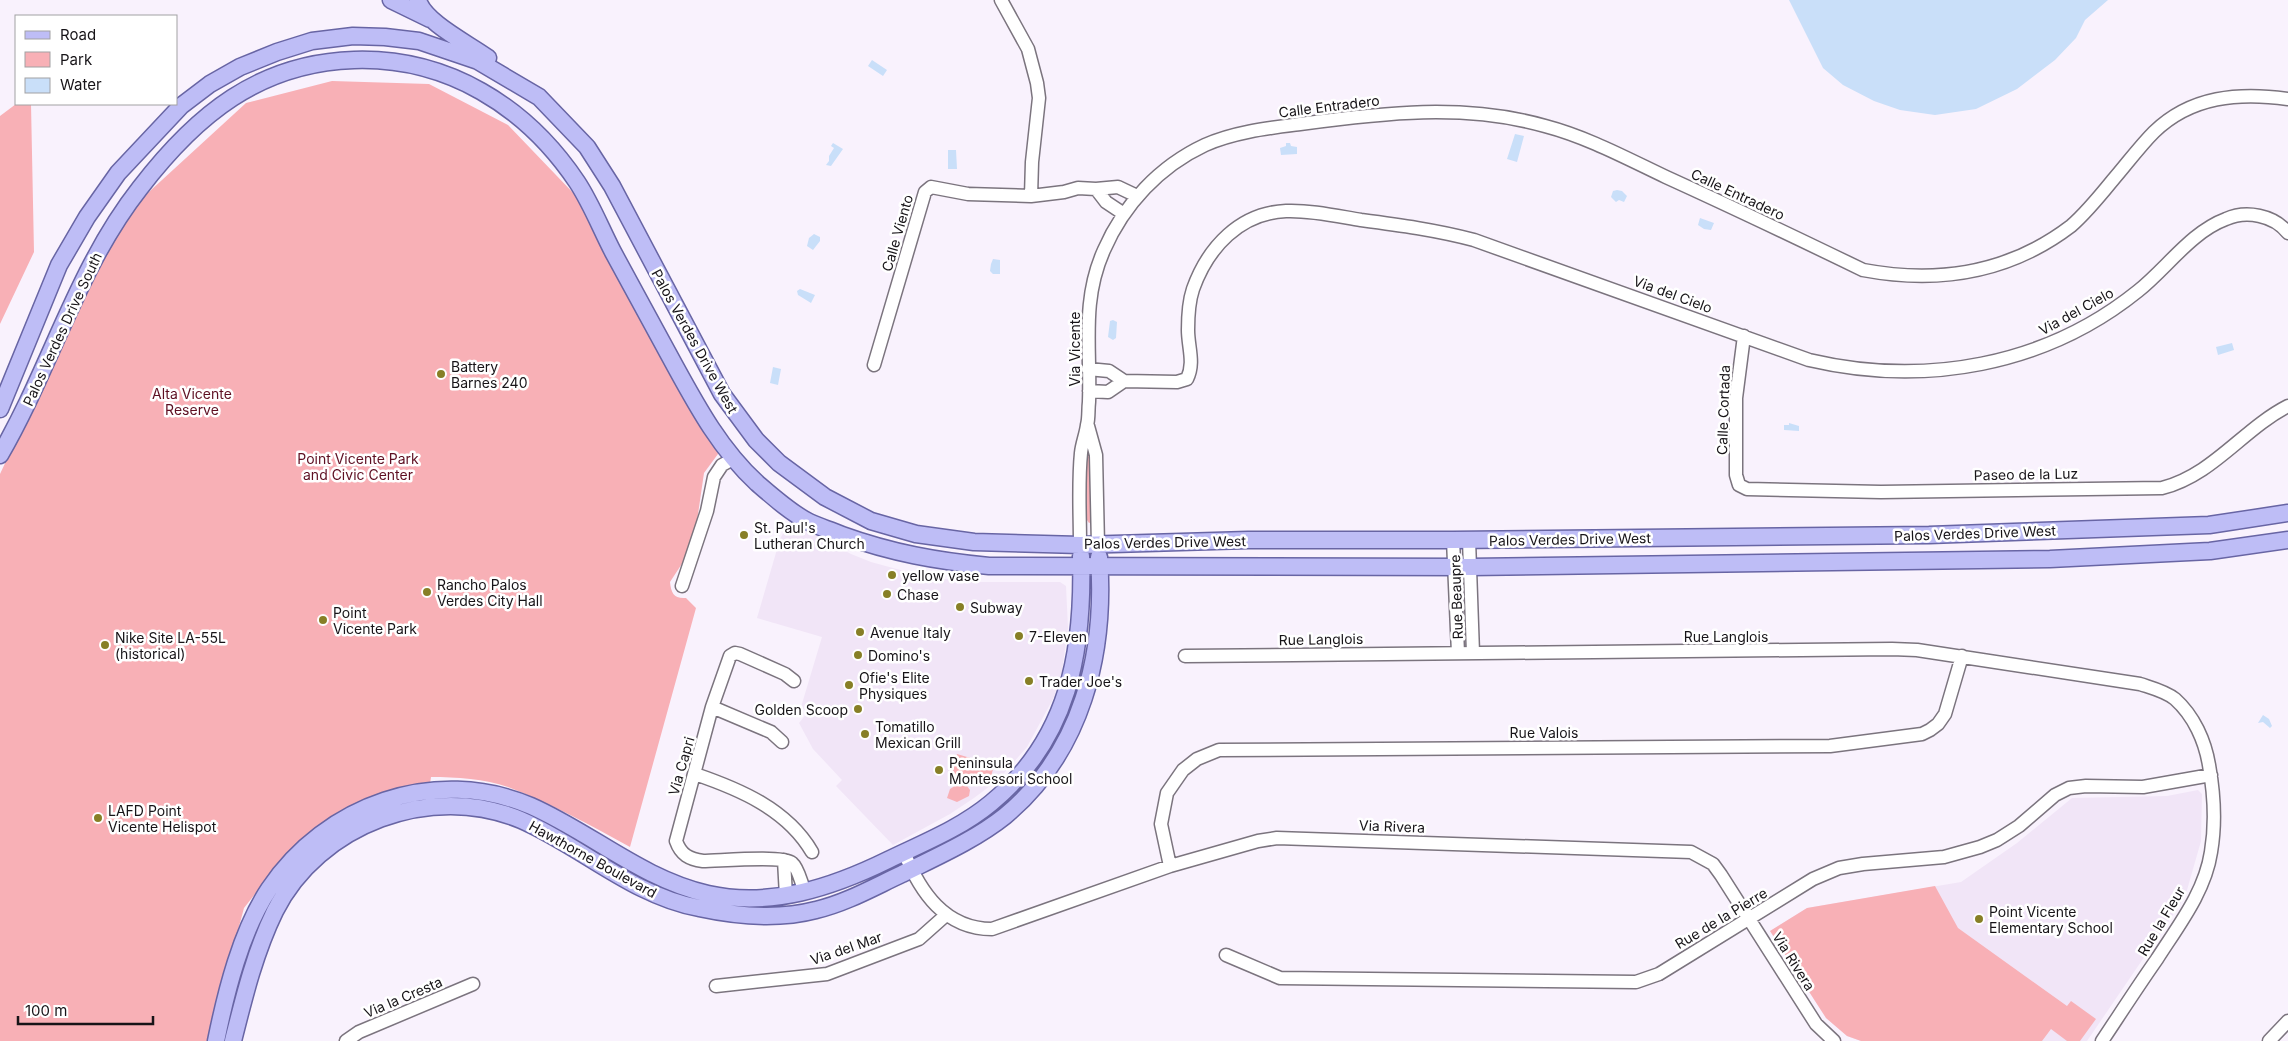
<svg xmlns="http://www.w3.org/2000/svg" width="2288" height="1041" font-family="Inter,sans-serif">
  <style>
    .built { fill: #f1e5f7 }
    .green { fill: #f8b0b6 }
    .water { fill: #c9dff9 }
    .lines { fill: none; stroke-linecap: round; stroke-linejoin: round }
    .minor-casing { stroke: #7b747e; stroke-width: 15 }
    .major-casing { stroke: #6865a4; stroke-width: 19 }
    .minor { stroke: #fff; stroke-width: 12 }
    .major { stroke: #bebdf6; stroke-width: 16 }
    .poi-dot { fill: #877f26; stroke: #fff; stroke-width: 2 }
    .labels { text-anchor: middle; dominant-baseline: central; stroke-width: 5; stroke-linejoin: round; paint-order: stroke }
    .street-label { font-size: 14px; fill: #171418; stroke: #fff }
    .poi-label { font-size: 14px; fill: #171418; stroke: #fff; text-anchor: start }
    .park-label { font-size: 14px; fill: #5e0f22; stroke: #fff }
  </style>
  <rect width="100%" height="100%" fill="#f9f2fd"/>
  <path class="built" d="M790 521 851 554 871 562 915 574 964 582H1060L1066 586 1068 628 1062 671 1054 697 1027 747 998 780 974 798 950 814 893 845 836 786 842 780 813 749 799 723 808 712 801 707 822 637 757 618 780 539Z
    M2198 790 2202 794 2201 841 2187 890 2179 906 2087 1041H1861L1847 1036 1826 1018 1770 931 1807 908 1961 882 2017 843 2072 798 2167 796Z"/>
  <path class="green" d="M332 81 429 84 508 125 579 199 718 449V454L704 473 697 521 687 556 670 582C671 593 674 599 686 598L696 608 630 847C590 825 550 803 508 787 485 779 456 777 431 777L430 784 385 792 349 807 314 830 282 860 244 908 208 1041H0V474L108 245 138 202 246 103Z
    M16 104H31L34 252 0 324V116Z
    M1090 440 1092 522 1089 523 1087 520 1086 465Z
    M957 754 994 765 989 785 952 775Z
    M958 784 967 786 970 790 969 796 957 802 947 798 950 789Z
    M1935 886 1958 928 2067 1006 2071 1001 2096 1019 2080 1041H2067L2051 1029 2042 1041H1861L1847 1036 1826 1018 1770 931 1807 908Z"/>
  <path class="water" d="M1789 0H2108L2085 20 2076 38 2055 60 2017 89 1976 109 1935 115 1900 110 1874 101 1843 85 1823 68Z
    M872 60 887 70 883 76 868 66Z
    M1515 134 1524 136 1517 162 1507 159Z
    M833 143 843 149 831 166 826 165 829 161V156L834 148 831 146Z
    M1286 143H1290L1291 146 1297 147V154L1281 155 1280 148 1286 146Z
    M948 150H956L957 169H948Z
    M1617 190 1622 191 1627 196 1624 202 1619 200 1616 202 1611 197 1613 191Z
    M1700 218 1714 223 1711 230 1704 229 1698 225Z
    M814 234 820 237V241L813 250 807 246 809 238Z
    M993 259 1000 260V274H993L990 271 991 264Z
    M800 289 815 295 811 303 798 295 797 291Z
    M1113 320 1117 322 1116 338 1113 340 1108 337 1110 321Z
    M2232 343 2234 350 2218 355 2216 347Z
    M773 367 781 369 778 385 770 383Z
    M1789 423 1799 426V431L1784 430V425H1789Z
    M2263 715 2269 719 2272 726 2270 728 2263 722 2258 723Z"/>
  <g class="lines">
    <g class="minor-casing">
      <path id="minor" d="M1001 0 1028 49 1037 83 1039 98 1032 162 1031 196
        M1096 189 1106 202 1124 214
        M1744 336 1736 398V475L1739 485 1747 489 1881 492 2162 488C2213 475 2243 429 2288 406
        M874 365 925 192 931 187 968 194 1031 196 1064 192 1078 188 1096 189 1118 187 1137 196
        M1088 369 1109 371 1124 381 1177 382 1187 379C1195 363 1188 347 1188 330 1188 317 1189 301 1193 289 1208 247 1240 213 1286 211 1311 210 1337 216 1361 220 1399 225 1436 230 1474 240L1809 360C1924 387 2045 366 2138 291 2167 268 2191 232 2226 219 2246 210 2274 215 2288 233
        M1089 391 1108 392 1124 381
        M1088 426 1096 455 1098 545
        M1453 540 1458 653
        M1469 540 1473 653
        M1080 545C1080 514 1078 483 1081 453 1082 443 1086 434 1087 425 1089 418 1088 410 1089 402 1091 348 1081 301 1104 250 1124 204 1160 166 1205 145 1234 132 1269 128 1300 124 1382 113 1464 103 1545 126 1587 137 1626 158 1666 177 1732 207 1797 238 1863 270 1938 284 2008 274 2071 226 2086 213 2099 197 2112 181 2126 165 2139 147 2154 132 2191 96 2239 92 2288 99
        M682 586 707 511 714 477 722 465 733 459
        M1185 656 1892 649 1917 650 2140 684C2152 688 2165 691 2175 699 2194 716 2205 741 2209 765 2214 793 2216 823 2211 852 2205 892 2178 926 2157 959 2138 986 2120 1014 2102 1041
        M794 681 785 674 740 654 735 653 730 656 712 707 676 841C681 855 689 859 703 861 719 861 782 855 792 863 799 869 801 884 805 891
        M712 707 771 732 782 742
        M695 774C739 789 787 809 812 852
        M904 852C920 892 945 929 992 929L1170 866 1258 841 1277 838 1691 852 1713 864 1721 875 1816 1024 1834 1041
        M784 860 786 896
        M1170 866 1161 824 1167 793 1183 770 1197 759 1219 750 1830 746 1922 734 1930 730 1938 724 1945 714 1962 656
        M1226 955 1280 978 1636 982 1659 974 1813 879 1839 868 1863 864 1944 857 1980 847 1997 840 2019 826 2055 795 2069 788 2086 786 2143 787 2211 775
        M716 986 827 974 919 939 946 915
        M346 1041 359 1032 473 984
        M2269 1041 2288 1021"/>
    </g>
    <g class="major-casing">
      <path id="major" d="M391 0 430 19
        M418 0C424 22 469 44 488 58
        M0 409 59 265 87 217 118 173 181 106 210 84 240 67 277 52 312 41 353 36 385 37 419 41 478 61 539 97 587 147 612 186 722 394 756 440 779 463 825 497 871 521 916 534 974 542 1080 545 1248 540H1453L1929 535 2209 525 2288 513
        M0 455C51 367 77 268 140 188 196 115 259 63 354 60 447 57 526 106 577 182 591 203 601 229 613 252 634 290 654 328 675 366 698 408 721 450 757 483 772 496 791 513 809 522 819 527 831 530 842 535 892 553 937 561 989 566L1470 567 2050 559 2210 551 2288 540
        M216 1041C226 992 241 931 269 889 325 805 435 765 531 806 592 833 642 879 708 894 771 908 833 887 888 860 923 843 961 828 991 803 1069 739 1084 651 1081 556
        M233 1041C244 997 255 952 275 911 319 824 431 782 521 820 581 846 633 896 699 908 736 916 778 920 816 910 846 903 874 887 902 874 936 857 975 840 1005 816 1082 752 1106 654 1099 557"/>
    </g>
    <use href="#minor" class="minor"/>
    <use href="#major" class="major"/>
  </g>
  <g class="poi-dot">
    <circle cx="441" cy="374" r="5"/>
    <circle cx="744" cy="535" r="5"/>
    <circle cx="892" cy="575" r="5"/>
    <circle cx="427" cy="592" r="5"/>
    <circle cx="887" cy="594" r="5"/>
    <circle cx="960" cy="607" r="5"/>
    <circle cx="323" cy="620" r="5"/>
    <circle cx="860" cy="632" r="5"/>
    <circle cx="1019" cy="636" r="5"/>
    <circle cx="105" cy="645" r="5"/>
    <circle cx="858" cy="655" r="5"/>
    <circle cx="1029" cy="681" r="5"/>
    <circle cx="849" cy="685" r="5"/>
    <circle cx="858" cy="709" r="5"/>
    <circle cx="865" cy="734" r="5"/>
    <circle cx="939" cy="770" r="5"/>
    <circle cx="98" cy="818" r="5"/>
    <circle cx="1979" cy="919" r="5"/>
  </g>
  <g class="labels">
    <g class="street-label">
      <text transform="translate(1329 106) rotate(-7)">Calle Entradero</text>
      <text transform="translate(1738 194) rotate(25)">Calle Entradero</text>
      <text transform="translate(897 233) rotate(-74)">Calle Viento</text>
      <text transform="translate(1673 294) rotate(20)">Via del Cielo</text>
      <text transform="translate(2076 311) rotate(-29)">Via del Cielo</text>
      <text transform="translate(62 329) rotate(-65)">Palos Verdes Drive South</text>
      <text transform="translate(695 341) rotate(61)">Palos Verdes Drive West</text>
      <text transform="translate(1074 349) rotate(-90)">Via Vicente</text>
      <text transform="translate(1723 410) rotate(-88)">Calle Cortada</text>
      <text transform="translate(2026 474) rotate(-1)">Paseo de la Luz</text>
      <text transform="translate(1975 533) rotate(-2)">Palos Verdes Drive West</text>
      <text transform="translate(1570 539) rotate(-1)">Palos Verdes Drive West</text>
      <text transform="translate(1165 542) rotate(-1)">Palos Verdes Drive West</text>
      <text transform="translate(1456 597) rotate(-92)">Rue Beaupre</text>
      <text x="1726" y="636">Rue Langlois</text>
      <text transform="translate(1321 639) rotate(-1)">Rue Langlois</text>
      <text x="1544" y="732">Rue Valois</text>
      <text transform="translate(681 766) rotate(-74)">Via Capri</text>
      <text transform="translate(1392 826) rotate(2)">Via Rivera</text>
      <text transform="translate(593 859) rotate(29)">Hawthorne Boulevard</text>
      <text transform="translate(1721 918) rotate(-31)">Rue de la Pierre</text>
      <text transform="translate(2161 921) rotate(-59)">Rue la Fleur</text>
      <text transform="translate(846 948) rotate(-19)">Via del Mar</text>
      <text transform="translate(1794 961) rotate(58)">Via Rivera</text>
      <text transform="translate(403 997) rotate(-23)">Via la Cresta</text>
    </g>
    <g class="poi-label">
      <text x="451" y="366">Battery<tspan x="451" dy="16">Barnes 240</tspan></text>
      <text x="754" y="527">St. Paul's<tspan x="754" dy="16">Lutheran Church</tspan></text>
      <text x="902" y="575">yellow vase</text>
      <text x="437" y="584">Rancho Palos<tspan x="437" dy="16">Verdes City Hall</tspan></text>
      <text x="897" y="594">Chase</text>
      <text x="970" y="607">Subway</text>
      <text x="333" y="612">Point<tspan x="333" dy="16">Vicente Park</tspan></text>
      <text x="870" y="632">Avenue Italy</text>
      <text x="1029" y="636">7-Eleven</text>
      <text x="115" y="637">Nike Site LA-55L<tspan x="115" dy="16">(historical)</tspan></text>
      <text x="868" y="655">Domino's</text>
      <text x="859" y="677">Ofie's Elite<tspan x="859" dy="16">Physiques</tspan></text>
      <text x="1039" y="681">Trader Joe's</text>
      <text x="848" y="709" text-anchor="end">Golden Scoop</text>
      <text x="875" y="726">Tomatillo<tspan x="875" dy="16">Mexican Grill</tspan></text>
      <text x="949" y="762">Peninsula<tspan x="949" dy="16">Montessori School</tspan></text>
      <text x="108" y="810">LAFD Point<tspan x="108" dy="16">Vicente Helispot</tspan></text>
      <text x="1989" y="911">Point Vicente<tspan x="1989" dy="16">Elementary School</tspan></text>
    </g>
    <g class="park-label">
      <text x="192" y="393">Alta Vicente<tspan x="192" dy="16">Reserve</tspan></text>
      <text x="358" y="458">Point Vicente Park<tspan x="358" dy="16">and Civic Center</tspan></text>
    </g>
  </g>
  <rect x="15" y="15" width="162" height="90" fill="#ffffff" stroke="#a2a1a3"/>
  <rect x="25" y="31" width="25" height="8" fill="#bebdf6" stroke="#a2a1a3"/>
  <text x="60" y="40" font-size="15" fill="#171418">Road</text>
  <rect x="25" y="52" width="25" height="15" fill="#f8b0b6" stroke="#a2a1a3"/>
  <text x="60" y="65" font-size="15" fill="#171418">Park</text>
  <rect x="25" y="78" width="25" height="15" fill="#c9dff9" stroke="#a2a1a3"/>
  <text x="60" y="90" font-size="15" fill="#171418">Water</text>
  <path d="M18 1016v8h135v-8" fill="none" stroke="#171418" stroke-width="2.5"/>
  <text x="25" y="1016" font-size="15" fill="#171418" stroke="#ffffff" stroke-width="4" paint-order="stroke">100 m</text>
</svg>
